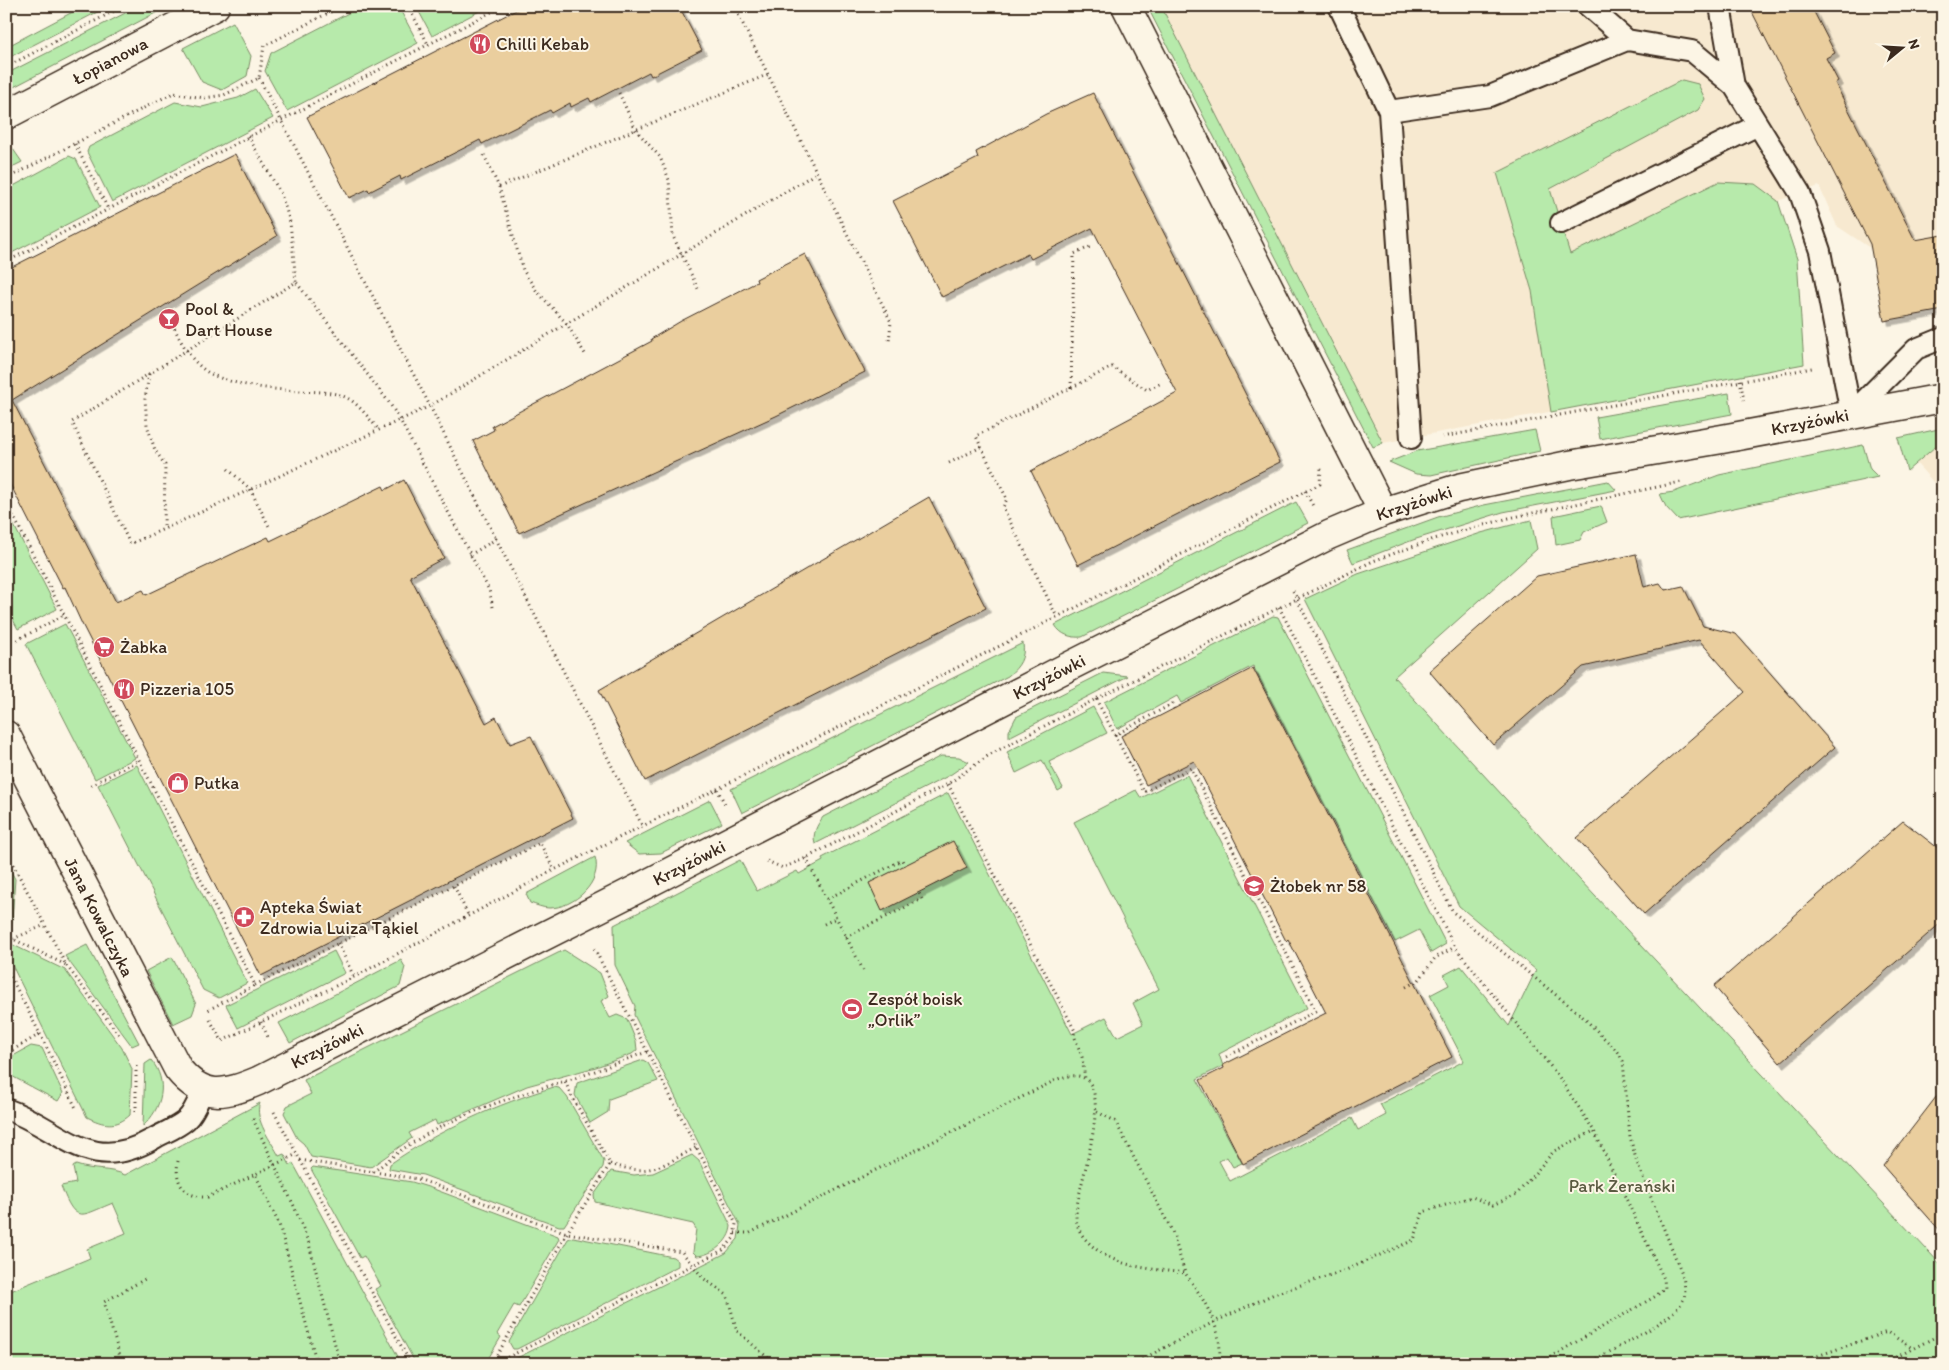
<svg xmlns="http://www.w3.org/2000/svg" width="1949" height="1370" font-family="Itim,sans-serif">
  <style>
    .built { fill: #f7e9d0 }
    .green { fill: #b7eaab; stroke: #798a64 }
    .building { fill: #eace9e; stroke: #3b2a1e; filter: url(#shadow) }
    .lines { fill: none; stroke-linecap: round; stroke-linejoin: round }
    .service-casing { stroke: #3b2a1e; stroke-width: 24 }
    .minor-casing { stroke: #3b2a1e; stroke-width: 31 }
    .path { stroke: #3b2a1e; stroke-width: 3; stroke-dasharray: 1 4; stroke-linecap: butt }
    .service { stroke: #fcf5e5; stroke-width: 20 }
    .minor { stroke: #fcf5e5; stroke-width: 28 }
    .labels { text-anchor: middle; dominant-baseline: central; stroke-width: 4; stroke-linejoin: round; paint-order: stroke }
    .poi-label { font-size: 18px; fill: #3b2a1e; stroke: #fcf5e5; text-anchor: start }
    .street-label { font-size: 18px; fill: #3b2a1e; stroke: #fcf5e5 }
    .park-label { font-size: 18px; fill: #5a5a41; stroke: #fcf5e5 }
  </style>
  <defs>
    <filter id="shadow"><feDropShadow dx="4.5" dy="4.5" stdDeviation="0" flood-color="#0004"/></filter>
  </defs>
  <rect width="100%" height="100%" fill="#fcf5e5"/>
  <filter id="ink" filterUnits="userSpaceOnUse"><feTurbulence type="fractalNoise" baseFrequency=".02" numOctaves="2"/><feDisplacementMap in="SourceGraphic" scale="10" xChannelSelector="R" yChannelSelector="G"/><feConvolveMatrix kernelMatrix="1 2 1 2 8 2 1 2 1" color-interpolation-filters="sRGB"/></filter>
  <g filter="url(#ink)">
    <path class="built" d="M1161 6H1943V310L1884 321 1870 248 1837 226 1819 186 1778 201 1797 259 1804 364 1383 443Z
      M1943 440V493L1916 463Z"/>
    <path class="green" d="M84 6H109L6 59V47Z
      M139 6H169L6 91V74Z
      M362 6H398L418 43 287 111 265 71 271 53Z
      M416 6H489L432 36Z
      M1147 6H1161L1383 443 1373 447Z
      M233 22 251 56 247 76 222 90 202 82 183 48Z
      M1682 80 1698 84 1705 99 1698 110 1550 189 1570 254 1718 182 1755 184 1778 201 1797 259 1804 364 1551 412 1532 291 1497 173Z
      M255 89 273 118 112 202 87 152 89 147 175 102 202 107 238 98Z
      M6 139 22 162 6 170Z
      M69 156 76 159 100 207 6 256V190Z
      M1729 393 1732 414 1600 439 1596 417Z
      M1943 428V440L1907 471 1898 438Z
      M1535 430 1540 451 1431 475 1416 474 1389 462 1417 451Z
      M1863 445 1870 469 1878 477 1678 520 1666 507 1660 494 1674 492 1719 475Z
      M1608 481 1616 490 1503 512 1413 540 1353 563 1347 550 1438 517 1484 505Z
      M1296 502 1308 523 1082 637C1071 638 1061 635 1055 625Z
      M1601 506 1607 522 1584 532 1580 540 1556 545 1553 516Z
      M6 510 57 609 18 629 6 607Z
      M1531 520 1537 549 1394 677 1580 880 1943 1267V1364H505L726 1253 738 1239 740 1225 634 1015 635 1006 615 965 614 925 740 860 757 891 797 871 799 874 823 861 822 858 948 793 1072 1034 1106 1017 1117 1037 1143 1024 1133 1003 1159 989 1074 822 1136 790 1141 798 1187 775 1307 1008 1219 1054 1223 1066 1197 1079 1242 1163 1233 1167 1227 1157 1219 1161 1230 1181 1352 1118 1358 1130 1386 1115 1380 1104 1464 1061 1430 995 1449 985 1444 975 1461 966 1509 1026 1536 970 1459 906 1305 599 1358 574 1481 533Z
      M1273 616 1278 617 1446 944 1431 953 1419 930 1395 942 1253 666 1181 703 1177 696 1117 729 1104 702Z
      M65 624 135 758 95 779 26 644Z
      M1023 643C1025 658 1020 666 1008 676L742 813 731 789Z
      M1103 673 1128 676 1009 737V731L1016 717Z
      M1093 707 1107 733 1049 762 1063 788 1058 791 1042 760 1016 773 1007 752Z
      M941 756 959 757 969 762 950 775 815 844C812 834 817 825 823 817Z
      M137 765 247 983 219 998 203 990 98 785Z
      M710 800 722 823 661 853 639 854 625 843Z
      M595 857C603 882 574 908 549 908 543 908 536 905 530 903L526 894Z
      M6 862 15 879 11 934 6 936Z
      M11 944 65 970 122 1048 132 1069 130 1115C116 1128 103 1125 87 1117L6 953V947Z
      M87 945 139 1043 132 1046 65 956Z
      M564 950 600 973 609 996 601 1001 610 1018 617 1015 627 1019 636 1041 637 1050 632 1054 596 1067 527 1086 437 1125 435 1120 409 1133 412 1138 371 1167 311 1157 304 1144 297 1138 284 1113 287 1106 311 1094 304 1080Z
      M334 951 345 973 238 1028 226 1005Z
      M172 957 196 1004 192 1015 173 1024 146 971Z
      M401 960 405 967 400 986 290 1043 279 1023Z
      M31 1046 42 1048 63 1093 58 1101 6 1073V1060Z
      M151 1060C169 1081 162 1109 143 1126L145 1064Z
      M643 1060 648 1063 658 1081 609 1099 608 1112 590 1123 575 1095 577 1083Z
      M554 1087 559 1088 567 1097 604 1161 603 1167 564 1226H559L423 1175 389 1169 390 1164C439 1130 497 1104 554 1087Z
      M260 1103C253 1119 272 1142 279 1156L284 1154 290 1165 293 1163 402 1364H6V1293L90 1258 87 1249 126 1233 113 1203C80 1216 76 1225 61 1186L76 1183 73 1167 76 1165C93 1171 111 1168 125 1175Z
      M692 1155 699 1161 731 1226C730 1242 712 1255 697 1256L693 1252 696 1229 693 1224 595 1202 594 1195 611 1171 634 1175 653 1173Z
      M313 1167 412 1182 431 1188 558 1236 559 1239 519 1307 514 1305 497 1334 501 1337 485 1364H416L375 1289 381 1286 364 1256 360 1258 311 1169Z
      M573 1237 673 1257 678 1261V1266L517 1349H513L509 1342 568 1239Z"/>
    <path class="building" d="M524 6H679L702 50 651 76 649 72 591 102 589 98 571 107 570 103 552 113 550 110 482 144 480 140 401 180 400 176 369 192 368 189 349 198 307 117Z
      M1749 6H1811L1835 53 1826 58 1838 81 1835 83 1915 240 1943 235V310L1884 321 1870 244Z
      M1093 93 1280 462 1078 565 1031 471 1177 393 1092 228 1031 259 1028 254 942 297 893 201 978 158 976 152 1046 114Z
      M235 154 277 236 12 400 116 602 143 590 146 595 268 537 270 541 383 486 385 490 404 480 444 558 410 576 486 723 496 717 510 744 531 736 573 818 261 976 82 624 65 587 63 588 6 476V270Z
      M805 254 865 372 776 416 519 533 473 441 494 430 492 426 652 341 651 339 681 321 757 282 756 279Z
      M929 497 986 608 645 781 599 690Z
      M1636 554 1644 587 1660 583 1665 590 1683 586 1703 626 1736 634 1835 747 1644 914 1577 838 1745 692 1699 640 1583 667 1493 745 1429 671 1537 576Z
      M1253 668 1452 1057 1243 1164 1200 1080 1224 1068 1223 1065 1326 1013 1288 939 1286 941 1194 761 1146 785 1121 736Z
      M1903 821 1943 852V921L1780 1063 1714 986Z
      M953 841 967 868 882 911 869 883Z
      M1943 1088V1234L1883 1166Z"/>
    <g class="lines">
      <g class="service-casing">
        <path id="service" d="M1339 6 1389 111 1411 438
          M1588 6 1627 40 1692 51 1734 86 1800 193 1820 251 1851 414
          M1720 6 1734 86
          M1389 111 1490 96 1627 40
          M1561 223 1758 125
          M1851 414 1916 349 1943 338
          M6 1109C63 1129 88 1176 153 1139 163 1133 177 1128 186 1120 194 1113 199 1099 203 1090"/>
      </g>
      <g class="minor-casing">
        <path id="minor" d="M1126 6 1383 512
          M6 115 215 6
          M6 735 178 1069C203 1100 225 1095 258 1081L635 890 1054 674 1329 535 1383 512 1459 488 1569 465 1722 439 1943 398"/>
      </g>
      <path class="path" d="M408 6 428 44
        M734 6 891 322 889 342
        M6 67 124 6
        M259 78 430 406 496 539
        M619 93 636 130 660 157 664 167 669 180 673 236 699 291
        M248 136 281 194 290 222 296 282
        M75 144 108 209
        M484 155 499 187 523 270 536 290 567 324 585 354
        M6 179 173 93 204 98 224 95 259 78 264 46 342 6
        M499 187 769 74
        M6 262 503 6
        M166 310C176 331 184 353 202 368 221 385 276 390 301 391 315 392 335 391 347 398 359 404 370 420 379 430
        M149 374 145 399 147 425 155 450 165 465 164 529
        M1740 380 1744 400
        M1071 388 1074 254 1090 247
        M1442 437 1812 368
        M981 447 1007 499 1003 507 1057 617
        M949 463 981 447 976 436 1112 367 1147 390 1161 383
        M228 469 250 489 270 528
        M1305 491 1313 506
        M6 502 255 985 206 1011
        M470 555 496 539 643 827
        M1293 591 1453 912 1581 1015 1618 1052 1623 1061 1630 1137 1637 1163 1681 1271C1684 1280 1686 1289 1684 1298 1677 1320 1608 1352 1586 1364
        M493 607 489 590 400 420 388 401 296 282 72 422 130 544C214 507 296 468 379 430L430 406 818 172
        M1279 607 1455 947 1559 1077 1594 1131 1664 1279 1665 1288 1656 1296 1538 1364
        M17 640 64 615
        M1096 699 1115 735 1172 704 1174 709
        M1115 735 1144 792 1191 768 1316 1011 1224 1058
        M948 784 1075 1031 1074 1035 1082 1057 1085 1079
        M91 785 139 760
        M717 789 1320 484 1321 468
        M6 851 66 965 120 1036
        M806 858 863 970
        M767 861 783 868 806 858 948 784 989 755 1096 699 1373 561 1434 539 1509 518 1681 482
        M454 886 469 917
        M827 899 902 860 905 866
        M824 924 837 918
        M846 937 922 899 919 893
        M13 939 45 925
        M6 942 13 939 66 965
        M338 943 354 977
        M6 968 40 1034 6 1054
        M255 985 540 843 554 870
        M1406 987 1419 980 1435 958 1455 947
        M210 1020 222 1041 354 977 554 870 717 789 725 804
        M261 1022 268 1037
        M40 1034 77 1110
        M136 1112V1066
        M274 1112 411 1364
        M1097 1112 1115 1121 1172 1231 1185 1273
        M253 1119 294 1206 309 1244 340 1364
        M300 1160 418 1179 567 1233 682 1252 703 1278 727 1295 737 1331 775 1364
        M178 1161C174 1184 185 1198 208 1197L297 1154
        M610 1164C651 1177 661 1166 697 1147
        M373 1172C384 1164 395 1154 406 1147 454 1115 511 1097 565 1081 593 1073 620 1061 647 1052
        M256 1176 279 1224 317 1364
        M735 1233H750L1058 1079C1131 1053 1074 1190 1076 1217 1076 1222 1079 1231 1082 1235 1107 1268 1147 1268 1185 1273 1202 1296 1227 1334 1218 1364
        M122 1364 104 1302 145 1279
        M492 1364 567 1233 610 1164 571 1095 565 1081
        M494 1364 723 1250 734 1238 736 1224 594 948
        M1133 1364 1214 1322 1274 1294 1346 1270 1414 1240 1423 1212 1472 1197 1493 1205 1517 1194 1554 1151 1594 1131
        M1794 1364 1887 1332 1912 1348
        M1883 1364 1943 1333"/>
      <use href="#service" class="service"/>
      <use href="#minor" class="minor"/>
    </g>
  </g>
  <defs>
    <g id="restaurant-disc" transform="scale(1.125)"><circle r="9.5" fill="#d1495b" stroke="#fcf5e5"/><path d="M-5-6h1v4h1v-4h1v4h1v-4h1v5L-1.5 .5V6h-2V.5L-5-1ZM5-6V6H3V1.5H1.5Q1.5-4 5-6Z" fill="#fff"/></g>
    <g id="bar-disc" transform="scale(1.125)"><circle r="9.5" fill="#d1495b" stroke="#fcf5e5"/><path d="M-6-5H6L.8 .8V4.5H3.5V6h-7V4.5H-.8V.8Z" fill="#fff"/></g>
    <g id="supermarket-disc" transform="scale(1.125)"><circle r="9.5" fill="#d1495b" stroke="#fcf5e5"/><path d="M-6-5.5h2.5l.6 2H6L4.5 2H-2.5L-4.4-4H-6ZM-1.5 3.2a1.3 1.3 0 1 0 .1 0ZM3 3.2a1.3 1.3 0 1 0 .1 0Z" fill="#fff"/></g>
    <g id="shop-disc" transform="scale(1.125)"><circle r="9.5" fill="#d1495b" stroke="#fcf5e5"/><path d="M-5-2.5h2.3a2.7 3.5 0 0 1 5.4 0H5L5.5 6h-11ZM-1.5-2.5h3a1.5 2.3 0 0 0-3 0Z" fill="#fff"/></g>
    <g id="school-disc" transform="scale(1.125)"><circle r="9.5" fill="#d1495b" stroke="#fcf5e5"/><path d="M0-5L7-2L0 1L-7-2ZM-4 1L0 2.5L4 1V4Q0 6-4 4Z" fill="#fff"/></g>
    <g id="pharmacy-disc" transform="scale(1.125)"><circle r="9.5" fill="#d1495b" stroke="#fcf5e5"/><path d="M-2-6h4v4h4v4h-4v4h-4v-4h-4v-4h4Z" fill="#fff"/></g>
    <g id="stadium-disc" transform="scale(1.125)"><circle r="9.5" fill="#d1495b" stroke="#fcf5e5"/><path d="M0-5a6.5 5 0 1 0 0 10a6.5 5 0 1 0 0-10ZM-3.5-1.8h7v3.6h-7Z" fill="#fff"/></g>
  </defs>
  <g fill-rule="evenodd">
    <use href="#restaurant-disc" x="480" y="44"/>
    <use href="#bar-disc" x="169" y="319"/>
    <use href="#supermarket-disc" x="104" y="647"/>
    <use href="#restaurant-disc" x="124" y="689"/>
    <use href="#shop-disc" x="178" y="783"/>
    <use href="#school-disc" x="1254" y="886"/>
    <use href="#pharmacy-disc" x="244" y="917"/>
    <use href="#stadium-disc" x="852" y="1009"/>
  </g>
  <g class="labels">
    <g class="poi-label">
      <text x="496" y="44">Chilli Kebab</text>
      <text x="185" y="309">Pool &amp;<tspan x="185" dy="21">Dart House</tspan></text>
      <text x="120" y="647">Żabka</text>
      <text x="140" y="689">Pizzeria 105</text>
      <text x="194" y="783">Putka</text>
      <text x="1270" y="886">Żłobek nr 58</text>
      <text x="260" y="907">Apteka Świat<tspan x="260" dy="21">Zdrowia Luiza Tąkiel</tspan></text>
      <text x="868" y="999">Zespół boisk<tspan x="868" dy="21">„Orlik”</tspan></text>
    </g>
    <g class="street-label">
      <text transform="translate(110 61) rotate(-28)">Łopianowa</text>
      <text transform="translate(1810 422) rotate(-11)">Krzyżówki</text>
      <text transform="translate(1414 503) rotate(-18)">Krzyżówki</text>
      <text transform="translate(1049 677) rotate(-27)">Krzyżówki</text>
      <text transform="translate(689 863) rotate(-27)">Krzyżówki</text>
      <text transform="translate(99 917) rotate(63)">Jana Kowalczyka</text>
      <text transform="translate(327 1046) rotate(-27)">Krzyżówki</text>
    </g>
    <g class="park-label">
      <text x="1622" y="1186">Park Żerański</text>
    </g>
  </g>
  <rect width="1949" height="1370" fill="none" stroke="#fcf5e5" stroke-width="25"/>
  <rect x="12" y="12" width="1924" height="1345" fill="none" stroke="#3b2a1e" stroke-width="2" filter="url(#ink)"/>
  <g transform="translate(1902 48) rotate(72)" stroke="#fcf5e5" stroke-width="4" paint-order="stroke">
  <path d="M0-4L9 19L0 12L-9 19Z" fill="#3b2a1e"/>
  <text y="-8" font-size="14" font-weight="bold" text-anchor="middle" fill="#3b2a1e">N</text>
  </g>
</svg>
